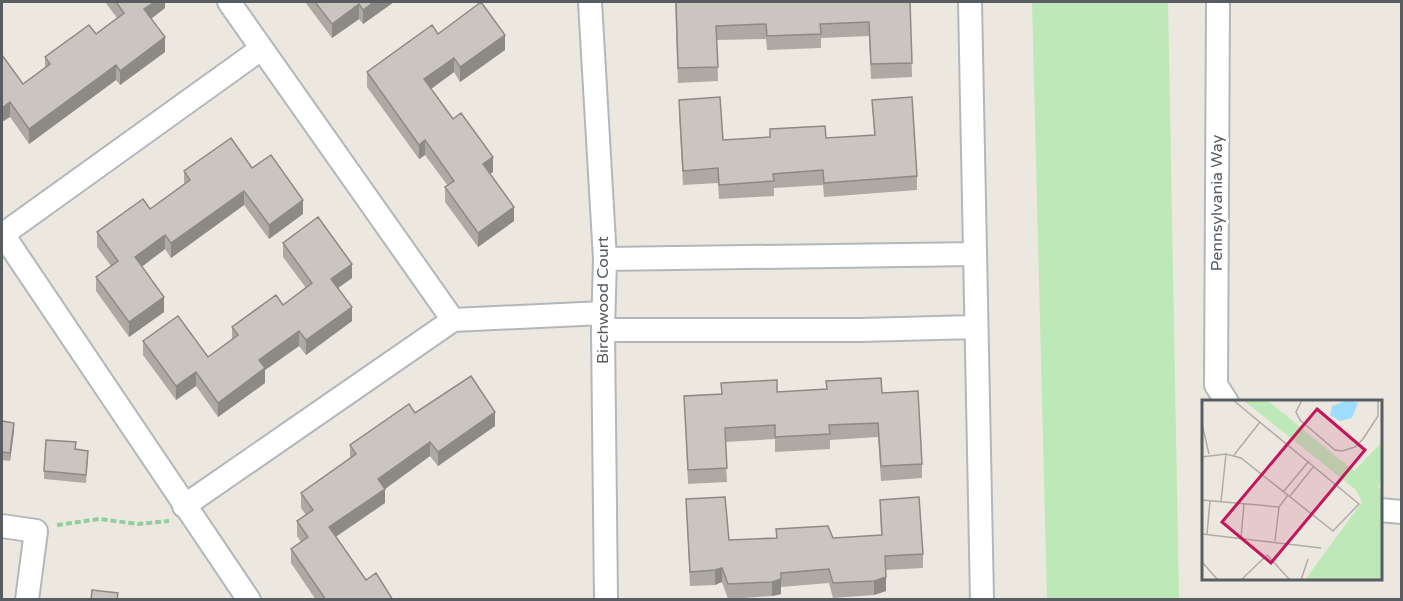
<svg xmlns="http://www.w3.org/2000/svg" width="1403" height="601" font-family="'Varela Round',sans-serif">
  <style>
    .green { fill: #bde8b8 }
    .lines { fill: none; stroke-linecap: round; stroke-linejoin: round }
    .minor-casing { stroke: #b2b7bc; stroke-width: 26 }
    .path { stroke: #92ce9d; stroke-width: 4; stroke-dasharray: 6 3; stroke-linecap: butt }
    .minor { stroke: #fff; stroke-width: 22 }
    .wall { fill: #aea9a3 }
    .shaded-wall { fill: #8d8a85 }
    .building { fill: #cac5be; stroke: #8d8a85; stroke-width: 1.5 }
    .labels { text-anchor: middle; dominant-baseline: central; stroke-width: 6; stroke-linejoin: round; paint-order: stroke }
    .street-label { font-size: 16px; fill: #585d62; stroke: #fff }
    .inset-road { fill: none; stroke: #adaca9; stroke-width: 1.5 }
    .view { fill: #c2185b; fill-opacity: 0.15; stroke: #c2185b; stroke-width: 3 }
    .inset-edge { fill: none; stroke: #585d62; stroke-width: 3 }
  </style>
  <rect width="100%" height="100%" fill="#ede8df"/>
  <path class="green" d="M1032 2H1168L1179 599H1047Z"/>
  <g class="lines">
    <g class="minor-casing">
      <path id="minor" d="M229 2 453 320 603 313
        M590 2 605 259 603 330 606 600
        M970 2 982 600
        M1218 2 1216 385 1227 402
        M2 233 249 600
        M2 235 261 49
        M605 259 975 254
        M603 330H861L975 327
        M184 506 453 320
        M1380 510 1402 512
        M2 526 36 531 27 600"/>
    </g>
    <path class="path" d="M57 525 99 519 138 524 169 521"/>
    <use href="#minor" class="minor"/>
  </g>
  <path class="wall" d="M105 2H165V8L151 19 165 52 120 85 116 80 29 144 10 117 2 55 23 84 45 68V57L96 34 117 18Z
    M305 2H394L363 24 359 19 332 38Z
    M675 2H910L912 77 871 79 869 36 821 38V48L767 50 766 39 717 40 718 81 678 83Z
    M438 34 505 50 460 82 454 72 431 89 493 172 490 173 514 221 478 247 445 202V187L448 186 425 155 419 159 367 87V72Z
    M679 100 723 140 826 138 874 135 872 100 917 176V190L824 197 823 185 774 188V196L719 199 718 183 683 185 679 114Z
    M252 168 303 214 269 239 244 205 171 258 165 249 141 267 164 312 129 337 96 291V277L111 266 97 247V232L150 209 184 184V171Z
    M283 243 352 278 338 288 352 321 306 355 299 346 265 370V383L218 417 196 386 176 400 143 355V341L208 357 232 340V327L283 305 306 288 283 257Z
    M826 381 882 393 922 464V478L881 481 878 437 830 440V449L775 452V439L725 442 727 482 688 484 684 396 721 394V383L777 392 826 389Z
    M415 413 495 426 438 466 430 456 385 489V503L336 537 366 580 393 600H316L291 563V549L301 542 297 536V521L306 515 301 508V493L350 459V445Z
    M2 421 14 431 10 461 2 460Z
    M76 449 88 459 86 483 44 479V471Z
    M686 499 729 540 776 538V529L833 538 881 536 880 500 923 554V568L885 570 886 591 874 595 833 598 829 583 781 587V594L772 596 728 599 722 582 715 585 690 586Z"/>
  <path class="shaded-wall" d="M155 2H165V8L144 24V9Z
    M374 2H394L363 24V10Z
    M359 4V19L332 38V24Z
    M505 35V50L460 82V67Z
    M165 37V52L120 85V71Z
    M454 58V72L424 94V79Z
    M116 65V80L29 144V129Z
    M10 102V117L2 122V108Z
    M425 140V155L419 159V145Z
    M493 157V172L483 178V164Z
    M244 191V205L171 258V243Z
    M303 200V214L269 239V225Z
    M514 207V221L478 247V233Z
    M165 235V249L135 272V257Z
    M352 264V278L331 293V279Z
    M164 297V312L129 337V322Z
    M352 307V321L306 355V340Z
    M299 331V346L265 370V383L218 417V403L259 360Z
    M196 372V386L176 400V386Z
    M495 412V426L438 466V452Z
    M14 423V431L10 461V453Z
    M430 442V456L385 489V503L329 541V527L378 479Z
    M722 568V582L715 585V570Z
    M886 577V591L874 595V581Z
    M781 579V594L772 596V582Z"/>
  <path class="building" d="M116 2H155L144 9 165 37 120 71 116 65 29 129 10 102 2 108V55L23 84 50 64 45 57 89 25 96 34 124 13Z
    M315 2H374L363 10 359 4 332 24Z
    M481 2 505 35 460 67 454 58 424 79 453 119 461 113 493 157 483 164 514 207 478 233 445 187 454 181 425 140 419 145 367 72 432 25 438 34Z
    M676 2H910L912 63 871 64 869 22 820 24 821 34 767 36 766 24 716 26 718 67 678 68Z
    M720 97 723 140 770 137V129L825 126 826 138 875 135 872 100 912 97 917 176 824 183 823 170 773 174 774 181 719 185 718 168 683 171 679 100Z
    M231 138 252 168 271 155 303 200 269 225 244 191 171 243 165 235 135 257 164 297 129 322 96 277 118 261 97 232 143 199 150 209 190 180 184 171Z
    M318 217 352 264 331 279 352 307 306 340 299 331 259 360 265 368 218 403 196 372 176 386 143 341 178 316 208 357 238 335 232 327 276 295 283 305 312 283 283 243Z
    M471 376 495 412 438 452 430 442 378 479 385 489 329 527 366 580 376 573 393 600H326L291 549 308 537 297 521 313 510 301 493 356 454 350 445 409 404 415 413Z
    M881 378 882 393 918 391 922 464 881 466 878 423 829 425 830 434 775 437V425L725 428 727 468 688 470 684 396 722 394 721 383 777 380V392L827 389 826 381Z
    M2 421 14 423 10 453 2 452Z
    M46 440 76 442 75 449 88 451 86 475 44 471Z
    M725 497 729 540 777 538 776 529 828 526 833 538 882 535 880 500 919 497 923 554 885 556 886 577 874 581 833 583 829 569 781 573V579L772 582 728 584 722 568 715 570 690 572 686 499Z
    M92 590 118 593 117 600H91Z"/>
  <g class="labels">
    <g class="street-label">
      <text transform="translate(1217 203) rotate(-90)">Pennsylvania Way</text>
      <text transform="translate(603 300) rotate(-90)">Birchwood Court</text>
    </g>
  </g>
  <g transform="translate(1202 400)">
    <rect width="180" height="180" fill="#ede8df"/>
    <path d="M41 0H65L152 71 180 42V80L176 86 180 92V180H103L160 102 154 90Z" fill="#bde8b8"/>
    <path d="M146 0 156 3 150 18 138 21 128 15 130 6Z" fill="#9ddeff"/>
    <path class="inset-road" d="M100 0 94 12 98 20 133 50 140 51 153 47 161 39 176 16V0M0 24 7 54M32 55 58 22M0 57 24 54 39 58 131 131 157 104 31 0M82 91 107 61M88 96 112 66M0 100 77 107 86 95M19 102 24 54M0 134 119 148M5 134 8 101M39 138 42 104M73 141 77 107M0 162 16 180M39 180 65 155 88 180M99 180 106 159"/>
    <path class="view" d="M115 9 163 50 69 163 20 122Z"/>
    <rect width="180" height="180" class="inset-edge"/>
  </g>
  <rect width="1403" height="601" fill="none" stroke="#585d62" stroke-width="6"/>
</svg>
